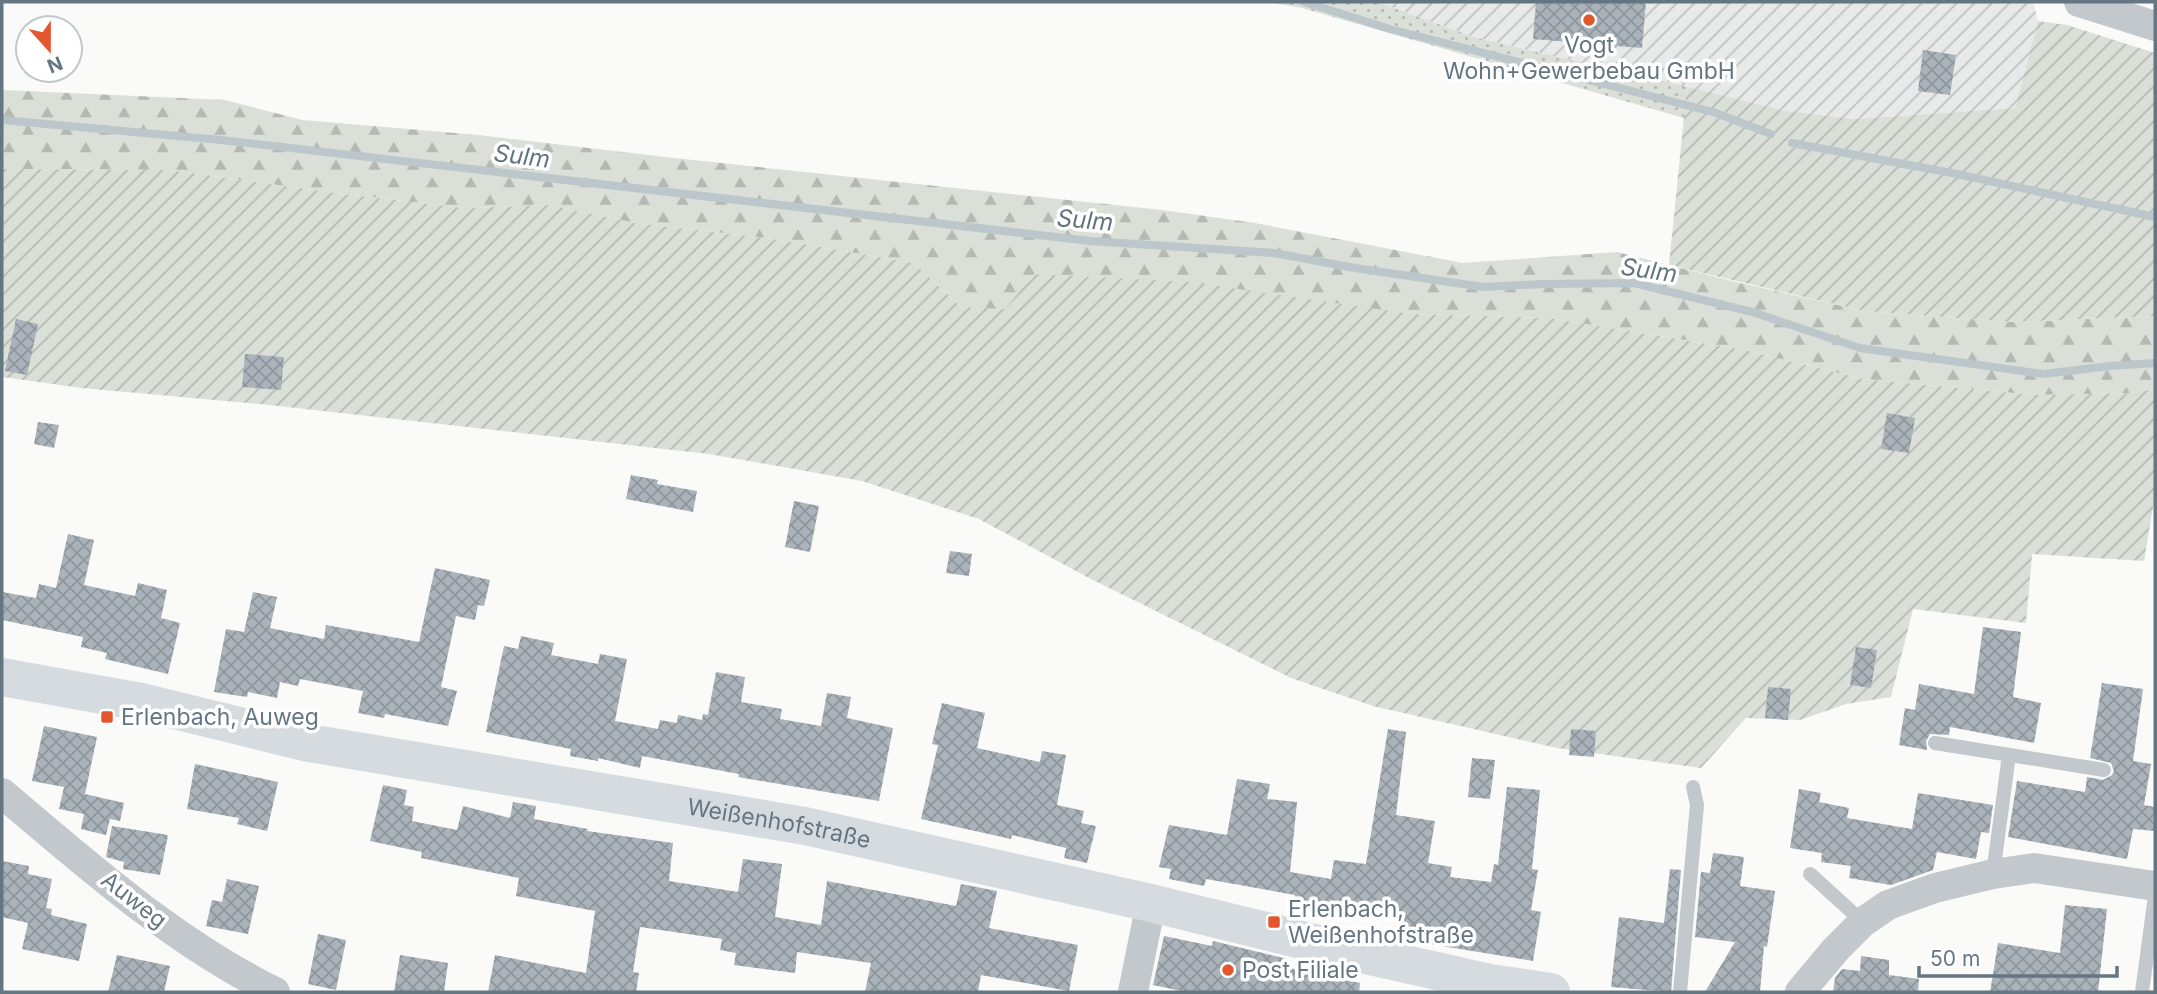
<svg xmlns="http://www.w3.org/2000/svg" width="2157" height="994" font-family="Inter,sans-serif">
  <style>
    .industrial { fill: url(#industrial-furrows) }
    .grass { fill: url(#grass-dots) }
    .forest { fill: url(#forest-firs) }
    .garden { fill: url(#garden-furrows) }
    .lines { fill: none; stroke-linecap: round; stroke-linejoin: round }
    .stream { stroke: #bbc7cb; stroke-width: 8 }
    .building { fill: url(#building-cross-hatch) }
    .lane { stroke: #c3c8cc; stroke-width: 14 }
    .street { stroke: #c3c8cc; stroke-width: 30 }
    .secondary { stroke: #d6dbdf; stroke-width: 38 }
    .poi-dot { fill: #e4572e; stroke: #fff; stroke-width: 2.5 }
    .labels { text-anchor: middle; dominant-baseline: central; stroke-width: 7; stroke-linejoin: round; paint-order: stroke }
    .poi-label { font-size: 23px; fill: #657683; stroke: #fff; text-anchor: start }
    .street-label { font-size: 23px; fill: #657683; stroke: #fff }
    .water-label { font-size: 24px; font-style: italic; fill: #60757c; stroke: #fff }
  </style>
  <defs>
    <pattern id="industrial-furrows" width="10" height="10" patternUnits="userSpaceOnUse" patternTransform="scale(1.75)"><rect width="10" height="10" fill="#e8e9e9"/><path d="M-1 1l2-2M0 10L10 0M9 11l2-2" fill="none" stroke="#c0c1c2"/></pattern>
    <pattern id="grass-dots" width="8" height="8" patternUnits="userSpaceOnUse" patternTransform="scale(1.75)"><rect width="8" height="8" fill="#dadfd7"/><path d="M2 2h.1M6 6h.1" fill="none" stroke="#b4b9b4" stroke-width="1.8" stroke-linecap="round"/></pattern>
    <pattern id="forest-firs" width="22" height="20" patternUnits="userSpaceOnUse" patternTransform="scale(1.75)"><rect width="22" height="20" fill="#dadfd7"/><path d="M5 1l3.5 6h-7zM16 11l3.5 6h-7z" fill="#b4b9b4"/></pattern>
    <pattern id="garden-furrows" width="10" height="10" patternUnits="userSpaceOnUse" patternTransform="scale(1.75)"><rect width="10" height="10" fill="#dadfd7"/><path d="M-1 1l2-2M0 10L10 0M9 11l2-2" fill="none" stroke="#b4b9b4"/></pattern>
    <pattern id="building-cross-hatch" width="8" height="8" patternUnits="userSpaceOnUse" patternTransform="scale(1.75)"><rect width="8" height="8" fill="#aab3b9"/><path d="M0 0l8 8M0 8l8-8" fill="none" stroke="#8e969c"/></pattern>
  </defs>
  <rect width="100%" height="100%" fill="#fafaf8"/>
  <path class="industrial" d="M1377 2H2033L2038 21 2015 108 1855 119 1786 111 1477 38Z"/>
  <path class="grass" d="M1269 2H1377L1477 38 1687 87 1684 118 1302 8Z"/>
  <path class="forest" d="M2 90 225 100 302 120 479 135 674 158 1162 210 1255 223 1463 263 1617 252 1732 281 1864 311 2011 322 2155 316V389L2132 393 2035 395 1863 379 1740 349 1548 318 1411 314 1005 310 961 307 914 263 767 238 635 223 550 205 463 208 335 193 170 170 2 169Z"/>
  <path class="garden" d="M2038 21 2067 25 2155 53V316L2011 322 1864 311 1669 265 1687 87 1786 111 1855 119 2015 108Z
    M2 169 170 170 335 193 463 208 550 205 635 223 767 238 914 263 961 307 1005 309 1034 274 1190 282 1411 314 1548 318 1740 349 1863 379 2035 395 2132 393 2155 389V495L2144 561 2032 554 2026 623 1913 609 1891 697 1846 704 1800 720 1746 718 1701 768 1557 748 1373 706 1291 678 1087 577 979 519 862 481 709 454 260 404 82 388 2 377Z"/>
  <g class="lines">
    <path class="stream" d="M1304 2 1390 29 1713 112 1771 134
      M2 120 221 140 1090 241 1274 253 1355 268 1483 287 1543 284 1634 283 1752 312 1860 348 2043 374 2110 366 2155 363
      M1792 143 1957 174 2155 217"/>
  </g>
  <path class="building" d="M1536 2H1646L1642 48 1533 39Z
    M1923 50 1956 55 1950 95 1918 91Z
    M16 319 38 324 27 375 5 371Z
    M245 354 284 357 281 390 242 387Z
    M1887 413 1915 418 1909 453 1881 449Z
    M38 422 59 425 54 448 34 444Z
    M631 475 658 480 657 484 697 491 693 512 626 499Z
    M794 501 819 506 810 552 785 547Z
    M68 534 94 540 84 585 135 596 138 583 167 590 161 618 180 623 168 674 105 659 107 653 81 647 83 637 2 620V592L36 598 39 584 56 588Z
    M950 551 972 554 969 576 946 573Z
    M435 568 490 580 484 606 478 605 475 620 456 616 441 687 457 691 448 726 385 714 384 718 358 713 363 691 300 679 298 686 280 682 277 698 248 692 247 697 214 692 226 629 244 632 253 592 277 597 270 628 324 639 326 625 419 642Z
    M1983 627 2021 632 2013 697 2041 703 2034 743 1950 727 1949 735 1930 734 1926 741 1927 750 1899 745 1905 708 1915 710 1919 684 1974 694Z
    M521 636 554 643 551 655 598 664 600 654 627 659 615 721 658 729 660 720 677 723 678 715 702 720 703 714 708 715 716 672 745 677 741 702 782 709 780 719 821 726 827 693 851 697 847 718 893 728 879 801 738 777 739 774 642 756 640 768 598 758V761L570 756 571 749 486 732 504 646 518 649Z
    M1856 647 1877 650 1871 688 1850 685Z
    M2102 683 2143 689 2133 761 2151 764 2144 805 2155 807V831L2133 829 2127 859 2008 837 2017 781 2085 792 2087 777 2103 780 2112 775 2114 771 2111 763 2090 758Z
    M1768 687 1791 689 1788 720 1765 718Z
    M942 703 985 713 977 748 1040 762 1042 751 1066 755 1057 805 1084 811 1081 823 1096 826 1087 863 1064 858 1066 848 1012 835 1011 839 921 819 938 745 932 744Z
    M44 726 97 737 85 794 124 803 120 821 110 819 106 835 81 829 84 814 59 809 64 787 32 781Z
    M1388 729 1406 732 1396 815 1435 821 1428 863 1452 867 1450 877 1491 882 1494 864 1498 865 1507 787 1540 790 1532 869 1538 870 1531 910 1541 912 1533 961 1399 939 1403 912 1294 900 1295 895 1206 879 1204 886 1169 879 1171 869 1159 867 1169 825 1227 835 1237 779 1270 784 1267 799 1297 802 1290 872 1331 879 1334 860 1366 864Z
    M1571 729 1596 731 1594 757 1569 755Z
    M1472 758 1495 760 1490 799 1468 797Z
    M195 764 278 782 267 831 237 824 239 818 187 809Z
    M383 785 407 790 404 805 414 807 412 821 457 830 463 806 510 818 513 802 536 806 534 819 588 829 587 831 673 843 669 881 738 892 743 859 782 864 775 917 821 925 827 881 956 906 961 884 997 891 989 928 1078 945 1069 991 981 975 978 992H865L871 963 797 952 795 973 734 965 736 953 720 950 722 939 640 927 633 972 639 973 636 992H488L495 955 586 973 595 911 516 896 519 878 421 858 422 852 370 841Z
    M1799 789 1821 793 1819 802 1849 808 1847 818 1912 829 1918 793 1993 805 1989 833 1981 832 1976 859 1937 852 1933 870 1891 885 1849 878 1851 866 1821 862 1822 853 1790 848Z
    M112 826 168 835 160 875 123 869 124 862 106 857Z
    M1713 853 1744 857 1740 886 1775 891 1767 947 1764 946 1760 992H1705L1735 942 1695 937 1701 872 1710 873Z
    M2 861 29 866 28 874 52 879 46 908 52 909 51 915 87 924 79 961 22 949 28 923 2 917Z
    M1670 869 1681 870 1671 992 1611 987 1619 917 1664 923Z
    M227 879 259 886 248 934 206 926 212 900 222 902Z
    M2065 905 2107 909 2098 992H1990L1998 943 2060 953Z
    M318 934 346 940 336 990 308 984Z
    M1164 936 1212 946 1213 941 1287 959 1285 967 1360 983 1359 992H1186L1153 985Z
    M117 955 170 966 164 992H108Z
    M400 955 448 963 444 992H394Z
    M1861 956 1889 960V975L1919 979 1918 992H1833L1835 978 1842 969 1860 971Z"/>
  <g class="lines">
    <path class="lane" d="M1935 743 2104 770
      M1810 874 1863 922
      M1993 874 2009 755
      M1680 992 1697 805 1693 787
      M2142 992 2155 896"/>
    <path class="street" d="M2079 2 2155 26
      M2 793C88 866 174 942 275 992
      M1133 992 1151 903
      M1800 992 1836 949 1863 922 1888 905 1935 888 1993 874 2034 868 2155 886"/>
    <path class="secondary" id="s1" d="M2 677 141 702 309 743 805 826 1151 903 1339 949 1490 983 1551 992"/>
  </g>
  <g class="poi-dot">
    <circle cx="1589" cy="20" r="7"/>
    <rect x="100" y="710" width="14" height="14" rx="3.5"/>
    <rect x="1267" y="915" width="14" height="14" rx="3.5"/>
    <circle cx="1228" cy="970" r="7"/>
  </g>
  <g class="labels">
    <g class="poi-label">
      <text x="1589" y="45" text-anchor="middle">Vogt<tspan x="1589" dy="26">Wohn+Gewerbebau GmbH</tspan></text>
      <text x="121" y="717">Erlenbach, Auweg</text>
      <text x="1288" y="909">Erlenbach,<tspan x="1288" dy="26">Weißenhofstraße</tspan></text>
      <text x="1242" y="970">Post Filiale</text>
    </g>
    <g class="street-label">
      <text stroke="none"><textPath href="#s1" startOffset="791">Weißenhofstraße</textPath></text>
      <text transform="translate(134 900) rotate(38)">Auweg</text>
    </g>
    <g class="water-label">
      <text transform="translate(522 156) rotate(7)">Sulm</text>
      <text transform="translate(1085 220) rotate(5)">Sulm</text>
      <text transform="translate(1649 270) rotate(8)">Sulm</text>
    </g>
  </g>
  <rect width="2157" height="994" fill="none" stroke="#657683" stroke-width="7"/>
  <g transform="translate(49 49) rotate(159)"><circle r="33" fill="#ffffff" stroke="#c1c8cd" stroke-width="2"/>
  <path d="M0-5L12 26L0 18L-12 26Z" fill="#e4572e"/>
  <text y="-10" font-size="19" font-weight="bold" text-anchor="middle" fill="#657683">N</text>
  </g>
  <path d="M1919 966v10h198v-10" fill="none" stroke="#657683" stroke-width="3.5"/>
  <text x="1930" y="966" font-size="21" fill="#657683" stroke="#ffffff" stroke-width="5" paint-order="stroke">50 m</text>
</svg>
